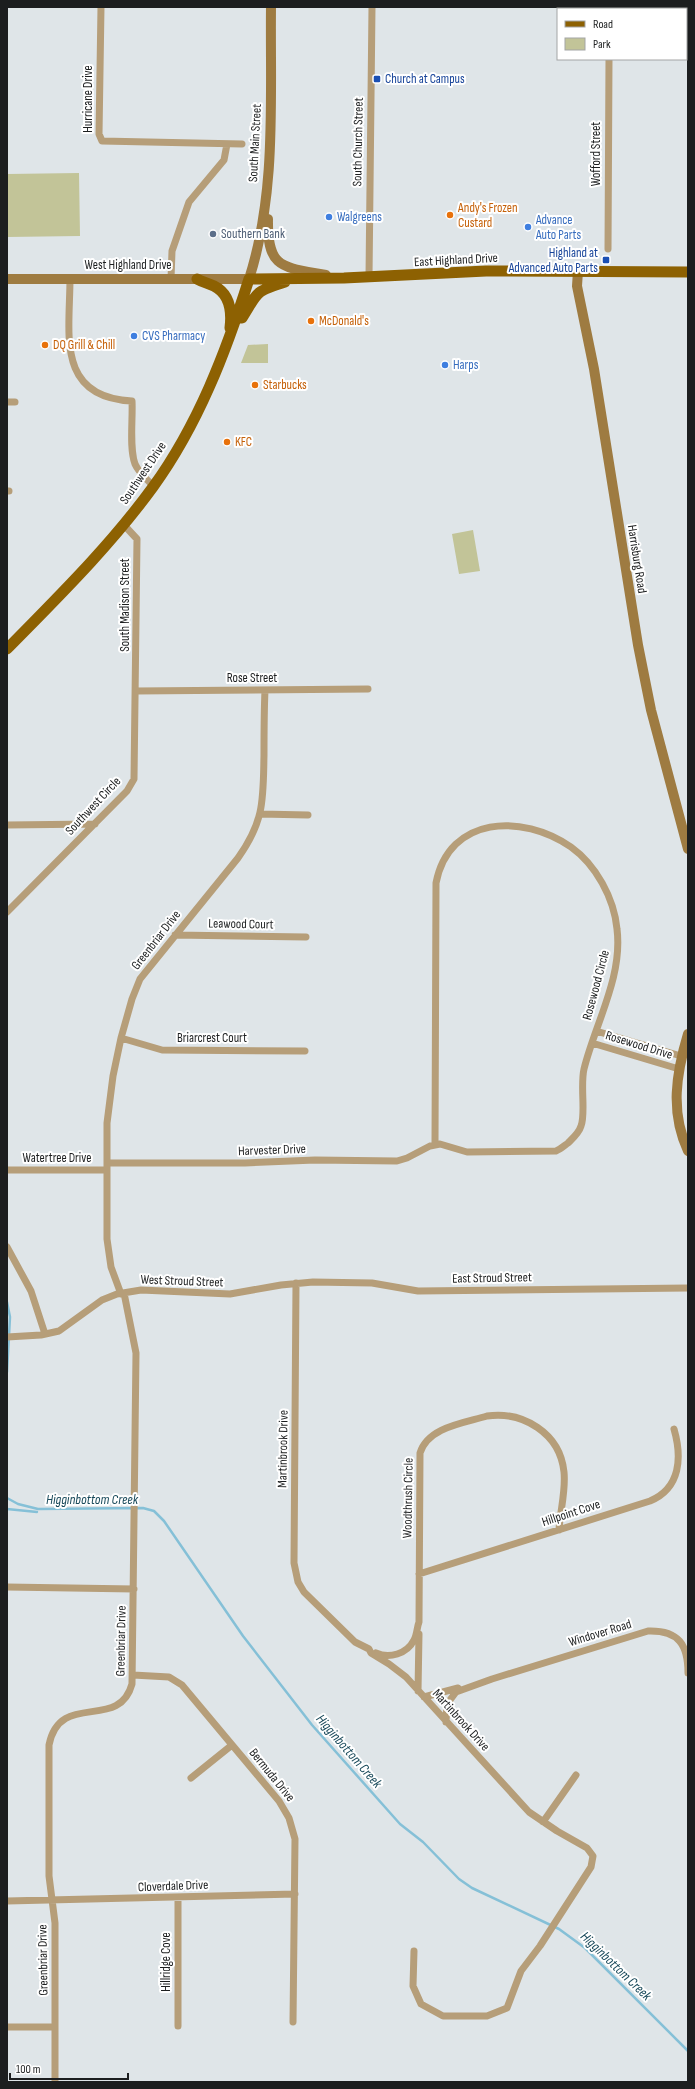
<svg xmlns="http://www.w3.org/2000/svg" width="695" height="2089" font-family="'Sofia Sans Condensed',sans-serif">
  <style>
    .green { fill: #c2c498 }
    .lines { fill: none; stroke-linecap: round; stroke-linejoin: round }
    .stream { stroke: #85c0d7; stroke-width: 2.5 }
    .street { stroke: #b69e79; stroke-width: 7 }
    .secondary { stroke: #9e7b41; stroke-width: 10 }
    .primary { stroke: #8d6102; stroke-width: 11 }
    .transit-dot { fill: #1a4fb4; stroke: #fff; stroke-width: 1.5 }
    .food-dot { fill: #e8710a; stroke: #fff; stroke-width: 1.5 }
    .shop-dot { fill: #3f7fe0; stroke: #fff; stroke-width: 1.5 }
    .service-dot { fill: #5c6f8a; stroke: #fff; stroke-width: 1.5 }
    .labels { text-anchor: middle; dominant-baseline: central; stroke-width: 4; stroke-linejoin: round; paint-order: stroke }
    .transit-label { font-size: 13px; fill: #164399; stroke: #fff; text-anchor: start }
    .street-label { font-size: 13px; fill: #1c1e1f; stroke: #fff }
    .food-label { font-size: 13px; fill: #c56008; stroke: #fff; text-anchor: start }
    .shop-label { font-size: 13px; fill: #366cbe; stroke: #fff; text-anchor: start }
    .service-label { font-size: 13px; fill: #4e5e75; stroke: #fff; text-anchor: start }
    .water-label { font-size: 14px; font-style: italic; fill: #174859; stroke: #fff }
  </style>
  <rect width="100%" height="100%" fill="#dfe5e8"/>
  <path class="green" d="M79 173 80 236 7 237V174Z
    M268 344V363H241L248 345Z
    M473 530 480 571 459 574 452 534Z"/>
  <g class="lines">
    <path class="stream" d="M7 1302 10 1317 7 1372
      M7 1498 18 1504 38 1509 143 1508 154 1511 164 1521 243 1636 312 1725 400 1824 423 1842 459 1879 472 1888 559 1929 585 1948 688 2051
      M7 1509 37 1512"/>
    <path class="street" d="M101 7 99 134 102 141 242 144
      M609 9V7
      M608 249 609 59
      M369 277 372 7
      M70 278C70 333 55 397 132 401 133 419 129 448 135 464 139 473 147 479 153 486
      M171 279 172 251 189 202 224 160 227 144
      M7 402H15
      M7 491H9
      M136 691 368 689
      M260 814 308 815
      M7 825 95 824
      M7 912 127 791 134 779 137 539 124 525
      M175 935 306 937
      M596 1031 681 1056
      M121 1038 162 1050 305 1051
      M592 1043 679 1069
      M107 1163H245L315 1160 397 1161 407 1158 430 1146 440 1144 467 1152 556 1151C561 1149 564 1146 568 1143 573 1138 579 1133 581 1126 586 1114 580 1086 584 1069 595 1024 623 977 617 929 614 898 596 865 571 847 522 813 449 816 436 883L435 1145
      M7 1170H106
      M7 1247 31 1291 45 1334
      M296 1283 294 1563 298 1582 304 1592 355 1642 369 1649 371 1653 389 1664 406 1677 529 1812 557 1831 587 1848 593 1856 591 1867 540 1946 521 1971 507 2008 487 2016H443L421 2004 413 1986 414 1951
      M121 1294 111 1267 107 1239V1123L113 1076 121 1038 132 999 140 979 238 858C265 820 263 799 264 755 264 734 264 712 265 690
      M7 1337 41 1335 59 1331 102 1300 117 1294 141 1290 230 1294 281 1285 313 1282 372 1283 418 1291 688 1288
      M419 1574 650 1501C681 1488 682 1457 674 1429
      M7 1587 134 1589
      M376 1653C389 1659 407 1654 414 1640 417 1635 417 1627 419 1622L420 1453C428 1427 464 1423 487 1416 523 1411 560 1433 564 1472 566 1491 560 1511 559 1530
      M133 1675 169 1677 182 1685 279 1801 289 1818 295 1839 293 2022
      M418 1691 419 1634
      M424 1697 458 1688
      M446 1722 447 1704 456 1692 492 1679 648 1631C679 1630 688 1645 688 1673
      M191 1778 232 1745
      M543 1822 576 1775
      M7 1901 295 1894
      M178 2026V1898
      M7 2027H55
      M55 2082V1923L49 1876V1745C60 1690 119 1732 132 1684L136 1353 124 1293"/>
    <path class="secondary" d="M268 219C267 269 282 267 326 275
      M578 271 577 286 594 369 638 645 651 710 688 849
      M7 279H249C277 192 270 97 271 7
      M688 1034C676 1074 670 1112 688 1151"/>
    <path class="primary" d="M197 279C202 282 208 283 214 286 230 294 232 312 230 328
      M242 318C259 291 254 292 285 282
      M7 649C58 597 110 546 153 487 198 425 226 352 249 279L344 278 486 271 688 272"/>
  </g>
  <g class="transit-dot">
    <rect x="373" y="75" width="8" height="8" rx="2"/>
    <rect x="602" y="256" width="8" height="8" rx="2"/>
  </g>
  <g class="food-dot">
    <circle cx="450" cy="215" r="4"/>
    <circle cx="311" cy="321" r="4"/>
    <circle cx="45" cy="345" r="4"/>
    <circle cx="255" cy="385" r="4"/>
    <circle cx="227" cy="442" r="4"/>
  </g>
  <g class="shop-dot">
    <circle cx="329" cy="217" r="4"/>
    <circle cx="528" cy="227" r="4"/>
    <circle cx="134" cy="336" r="4"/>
    <circle cx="445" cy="365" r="4"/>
  </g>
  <circle class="service-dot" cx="213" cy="234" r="4"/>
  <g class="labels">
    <g class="transit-label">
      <text x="385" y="79">Church at Campus</text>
      <text x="598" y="253" text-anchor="end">Highland at<tspan x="598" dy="15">Advanced Auto Parts</tspan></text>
    </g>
    <g class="street-label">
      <text transform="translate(88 99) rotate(-90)">Hurricane Drive</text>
      <text transform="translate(358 142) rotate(-89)">South Church Street</text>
      <text transform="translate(255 143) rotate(-87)">South Main Street</text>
      <text transform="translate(596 154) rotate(-90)">Wofford Street</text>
      <text transform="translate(456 260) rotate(-3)">East Highland Drive</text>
      <text x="128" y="265">West Highland Drive</text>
      <text transform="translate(143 473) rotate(-56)">Southwest Drive</text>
      <text transform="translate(637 559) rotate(81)">Harrisburg Road</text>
      <text transform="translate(125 605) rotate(-90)">South Madison Street</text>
      <text x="252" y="678">Rose Street</text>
      <text transform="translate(93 806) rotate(-47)">Southwest Circle</text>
      <text transform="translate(241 924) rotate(1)">Leawood Court</text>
      <text transform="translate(156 940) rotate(-52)">Greenbriar Drive</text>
      <text transform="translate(596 985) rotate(-75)">Rosewood Circle</text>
      <text x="212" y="1038">Briarcrest Court</text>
      <text transform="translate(639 1045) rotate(17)">Rosewood Drive</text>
      <text transform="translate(272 1150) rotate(-2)">Harvester Drive</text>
      <text x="57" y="1158">Watertree Drive</text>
      <text transform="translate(492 1278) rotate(-1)">East Stroud Street</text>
      <text transform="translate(182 1281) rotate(2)">West Stroud Street</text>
      <text transform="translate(283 1449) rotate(-89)">Martinbrook Drive</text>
      <text transform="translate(408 1498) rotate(-89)">Woodthrush Circle</text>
      <text transform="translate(571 1513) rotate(-18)">Hillpoint Cove</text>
      <text transform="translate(600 1633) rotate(-17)">Windover Road</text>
      <text transform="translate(121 1641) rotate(-89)">Greenbriar Drive</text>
      <text transform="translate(461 1720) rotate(48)">Martinbrook Drive</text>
      <text transform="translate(272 1775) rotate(51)">Bermuda Drive</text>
      <text transform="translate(173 1886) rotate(-2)">Cloverdale Drive</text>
      <text transform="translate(43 1960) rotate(-91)">Greenbriar Drive</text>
      <text transform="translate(166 1962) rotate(-90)">Hillridge Cove</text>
    </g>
    <g class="food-label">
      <text x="458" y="208">Andy's Frozen<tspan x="458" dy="15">Custard</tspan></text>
      <text x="319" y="321">McDonald's</text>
      <text x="53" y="345">DQ Grill &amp; Chill</text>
      <text x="263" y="385">Starbucks</text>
      <text x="235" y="442">KFC</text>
    </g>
    <g class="shop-label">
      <text x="337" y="217">Walgreens</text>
      <text x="536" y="220">Advance<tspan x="536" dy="15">Auto Parts</tspan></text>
      <text x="142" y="336">CVS Pharmacy</text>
      <text x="453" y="365">Harps</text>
    </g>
    <g class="service-label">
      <text x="221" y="234">Southern Bank</text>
    </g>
    <g class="water-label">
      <text x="92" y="1499">Higginbottom Creek</text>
      <text transform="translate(349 1751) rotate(49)">Higginbottom Creek</text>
      <text transform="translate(616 1966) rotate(44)">Higginbottom Creek</text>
    </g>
  </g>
  <rect width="695" height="2089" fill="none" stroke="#1c1e1f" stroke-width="16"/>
  <rect x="557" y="8" width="130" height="52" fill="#ffffff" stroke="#a4a5a5"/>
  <rect x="565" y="21" width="20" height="6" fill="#8d6102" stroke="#a4a5a5"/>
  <text x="593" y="28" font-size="12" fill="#1c1e1f">Road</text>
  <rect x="565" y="38" width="20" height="12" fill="#c2c498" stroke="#a4a5a5"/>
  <text x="593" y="48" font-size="12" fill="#1c1e1f">Park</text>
  <path d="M10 2073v6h118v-6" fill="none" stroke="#1c1e1f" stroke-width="2"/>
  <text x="16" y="2073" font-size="12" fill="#1c1e1f" stroke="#ffffff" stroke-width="3" paint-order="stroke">100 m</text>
</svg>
